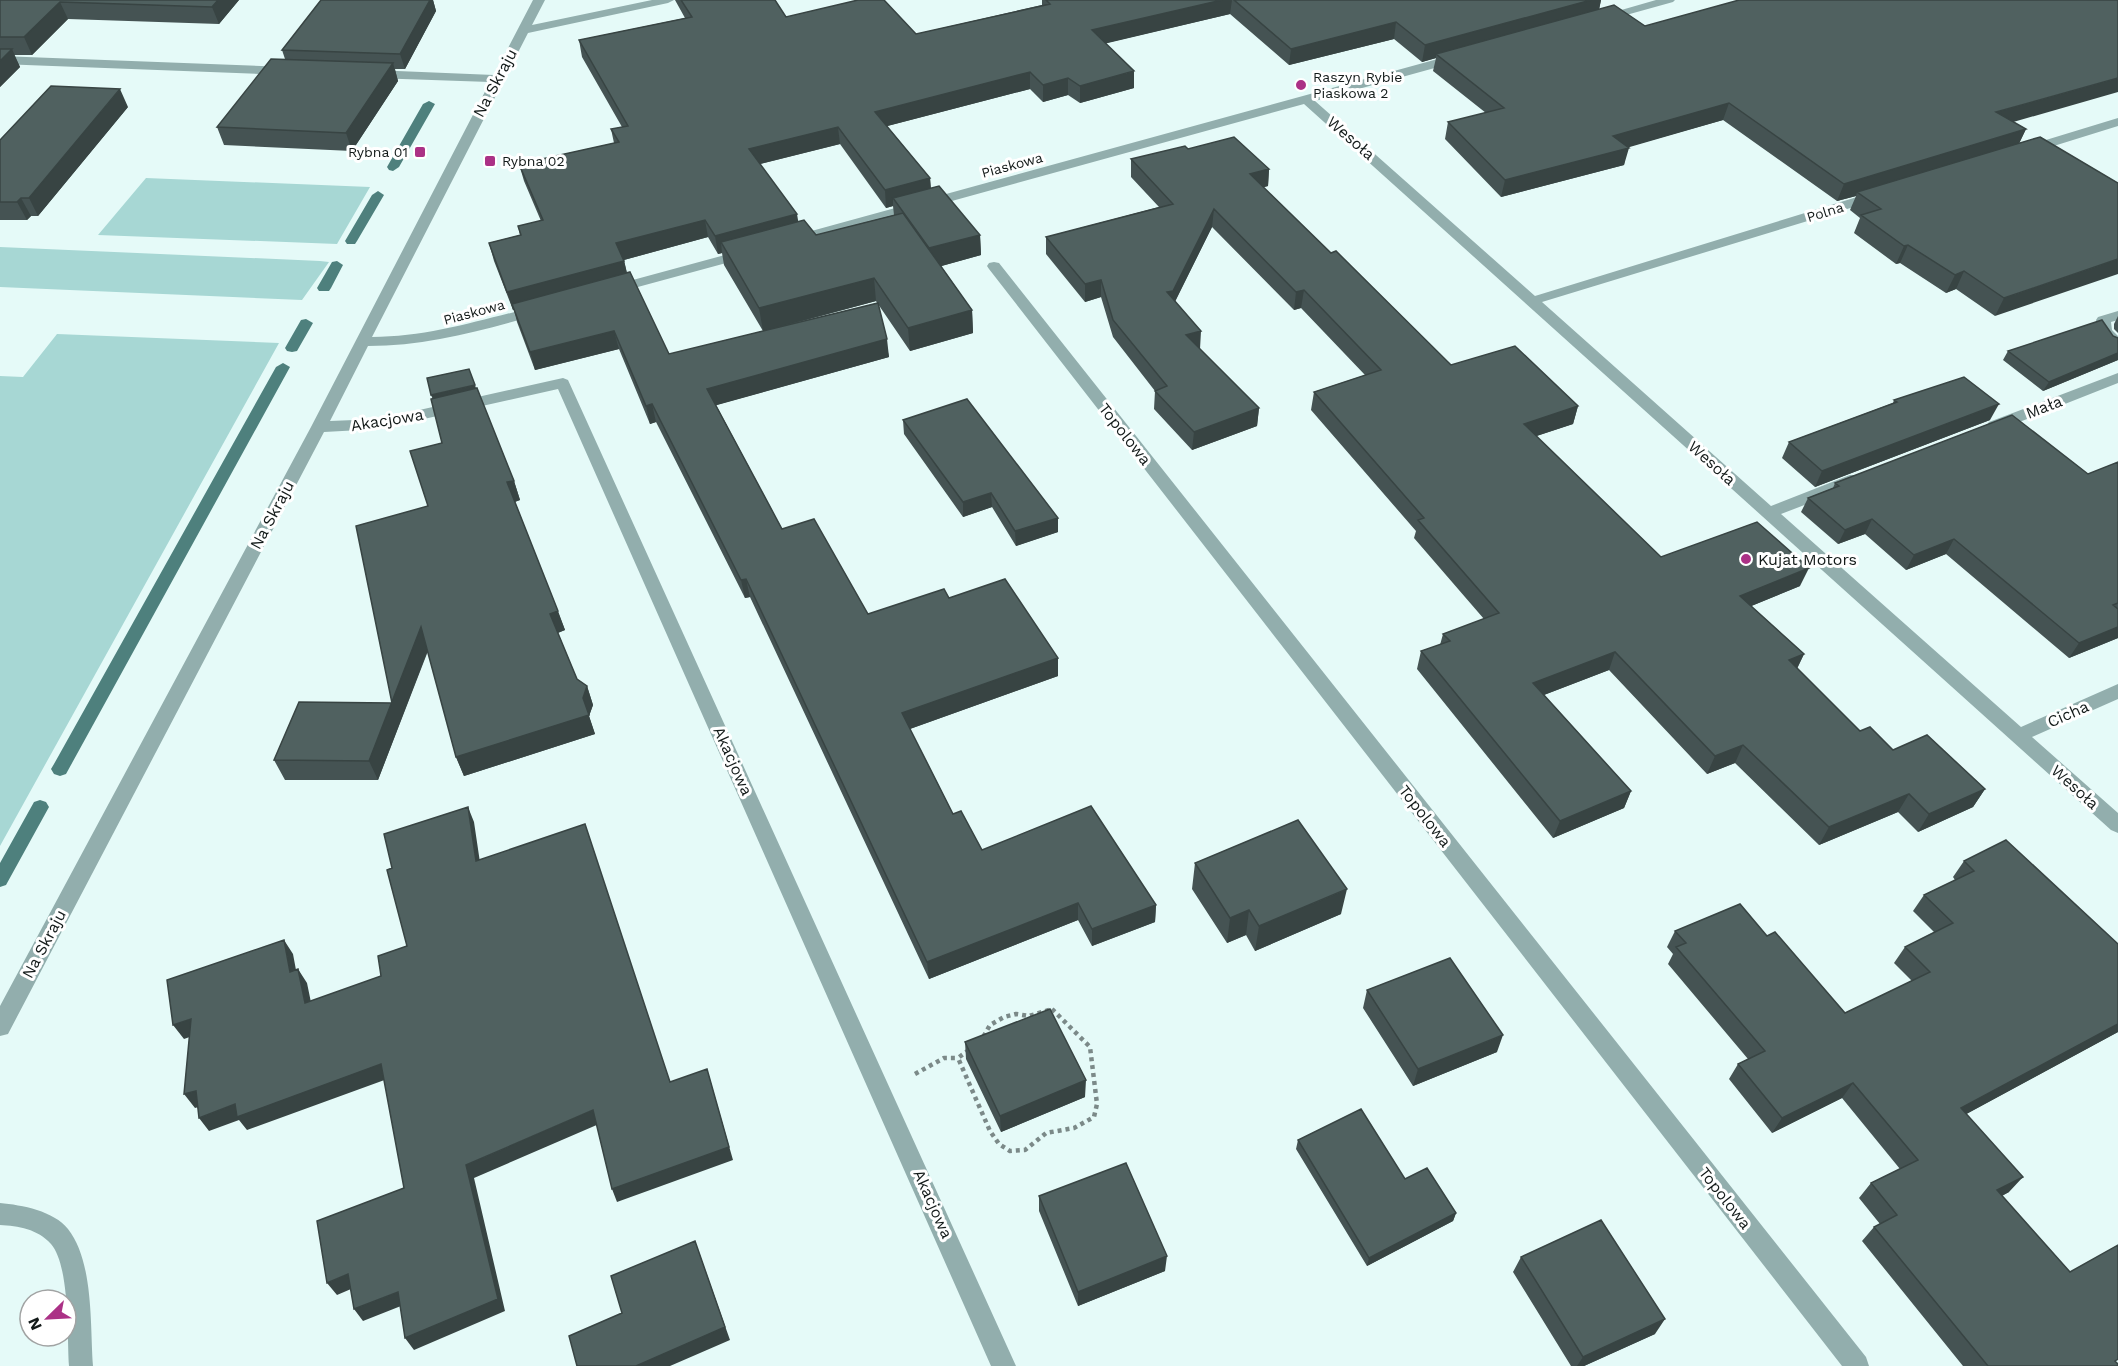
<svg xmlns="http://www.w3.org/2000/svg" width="2118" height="1366" font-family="'Work Sans',sans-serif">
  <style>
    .green { fill: #a7d7d4 }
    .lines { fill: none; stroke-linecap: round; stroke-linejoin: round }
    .stream { fill: #4e807d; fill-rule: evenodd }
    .path { stroke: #7b8988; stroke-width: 4.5; stroke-dasharray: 4 4; stroke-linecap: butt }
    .minor { fill: #92aead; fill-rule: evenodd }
    .wall { fill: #455353; fill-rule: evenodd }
    .shaded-wall { fill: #384443 }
    .building { fill: #506160; stroke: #384443; stroke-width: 1.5 }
    .poi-dot { fill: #ab3186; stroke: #fff; stroke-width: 2 }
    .labels { text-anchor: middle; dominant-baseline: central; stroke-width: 6; stroke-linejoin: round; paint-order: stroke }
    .far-poi-label { font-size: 14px; fill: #131a19; stroke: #fff; text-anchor: start }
    .far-street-label { font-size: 14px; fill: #131a19; stroke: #fff }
    .street-label { font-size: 16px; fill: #131a19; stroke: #fff }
    .poi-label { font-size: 16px; fill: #131a19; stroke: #fff; text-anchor: start }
  </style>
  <rect width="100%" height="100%" fill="#e5faf8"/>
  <path class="green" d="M146 178 370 187 337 244 98 235Z
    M0 247 320 261 329 262 302 300 0 287Z
    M57 334 279 343 0 846V376L23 377Z"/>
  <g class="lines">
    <path class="stream" d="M429 101 435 104 399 167 393 171 389 170 387 167 423 104Z
      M378 191 384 195 357 241 355 244H347L345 241 372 195Z
      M337 261 343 265 331 288 329 291H319L317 288 332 262Z
      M306 319 313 323 297 351 292 352 287 351 285 348 301 320Z
      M283 363 290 367 66 774 60 776 54 774 51 769 54 764 276 367Z
      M40 800 46 802 49 807 6 885 0 887V863L34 802Z"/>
    <path class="path" d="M1052 1009 1090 1047 1097 1104 1094 1117 1074 1128 1046 1133 1025 1150 1010 1151 999 1144 990 1131 958 1058 981 1041 990 1025 1004 1017 1016 1014 1029 1016Z
      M915 1074 944 1058H958"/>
    <path class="minor" d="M533 0H545L532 25 652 0H674L668 3 528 33 372 337C430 337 483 319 539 306L546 310 544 313C486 329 429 346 368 346L330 421 379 419 563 378 568 380 1016 1366H991L558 389 379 429 324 432 8 1034 0 1036V1006L311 427 490 82 373 78 367 74 373 70 494 75Z
      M1656 0H1675L1673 2 1601 22 1595 19 1597 17Z
      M1456 54 1460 55V61L1315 101 1535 296 1870 193H1880L1882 196 1880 199 1542 302 1771 506 1850 475H1862L1864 479 1862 483 1781 514 2021 727 2118 684V699L2032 737 2118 813V833L2111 830 1304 104 796 244 791 245 784 241 786 238Z
      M0 56 286 67 292 71 286 75 0 64Z
      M2118 118V126L2028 154 2022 150 2023 147Z
      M747 249 754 253 752 256 612 294 605 290 607 287Z
      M994 262 999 263 1866 1357 1869 1366H1842L989 269 987 266 989 263Z
      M2118 311V320L2111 322 2112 330 2118 336V348C2105 345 2098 332 2096 320L2098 317Z
      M2118 373V383L1999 430H1989L1986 426 1989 422Z
      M0 1203C22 1205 54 1211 68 1229 94 1262 90 1326 93 1366H69C67 1336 70 1266 51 1244 38 1229 18 1226 0 1225Z"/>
  </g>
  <path class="wall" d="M0 0H239L219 24 68 19 32 55H14L20 67 0 87Z
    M321 0H433L436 11 405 69H395L398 81 352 151 224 145 217 127 285 59 282 50Z
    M675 0H775L786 17 916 34 1042 5V0H1601L1599 10 1645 26 2013 122 2026 129 2019 143 2118 183 1995 316 1956 289 1946 293 1900 263 1896 264 1854 233 1860 218 1850 210 1856 196 1837 201 1723 120 1627 147 1624 165 1501 197 1445 139 1448 122 1486 113 1433 71 1436 58 1422 62 1394 39 1289 65 1230 14 1106 43 1134 88 1080 103 1068 95 1043 102 1030 89 887 126 930 178 931 188 980 235 981 255 941 266 972 310 973 333 910 351 878 304 889 357 716 405 782 529 868 614 949 598 1058 676 910 729 953 814 982 850 1156 905 1155 922 1092 946 1078 920 929 979 750 597 745 598 656 422 650 424 619 349 535 370 517 322 514 310H513L494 261 489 243 520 235 518 226 541 221 524 181 519 164 614 143 611 129 622 127 582 57 579 40 685 18ZM840 144 886 208 893 206 894 215 816 235 798 222 760 164ZM708 237 718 254 722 253 724 265 763 331 669 354 627 273 624 260ZM876 301 877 303 781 327Z
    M128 107 38 216H31L27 220H0V140Z
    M1188 149 1269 169 1268 186 1263 187 1331 253 1451 365 1578 406 1573 424 1536 436 1661 557 1800 586 1751 606 1804 654 1797 669 1860 731 1893 750 1985 789 1973 807 1918 832 1898 812 1819 845 1735 763 1707 774 1609 670 1544 695 1631 791 1624 808 1553 838 1417 669 1421 651 1440 645 1443 634 1484 619 1414 538 1416 531 1311 410 1314 392 1365 375 1301 308 1294 310 1212 227 1175 301 1200 349 1259 408 1257 426 1192 450 1154 409 1155 391 1113 337 1101 297 1085 302 1046 254V237L1159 207 1131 177V159Z
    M2118 316V333L2114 329V324Z
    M2113 336 2118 338V360L2043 391 2003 360 2008 351Z
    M477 389 514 481 520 500 515 502 565 630 558 633 577 679 587 686 593 705 589 716 595 734 464 776 456 757 428 651 378 780H285L274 760 392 703 442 443Z
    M1894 400 1990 420 1815 487 1782 458 1789 442 1893 403Z
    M903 420 1058 532 1016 546 992 507 963 517 904 434Z
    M2118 462V638L2069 658 1946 554 1906 570 1865 534 1838 544 1801 512 1808 498 1833 488 1835 483 2088 474Z
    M1964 861 2118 944V1032L1966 1114 2009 1192 2002 1196 2117 1363 2118 1366H1963L1862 1241 1874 1227 1880 1224 1859 1198 1871 1183 1900 1169 1842 1098 1772 1133 1729 1079 1738 1064 1748 1059 1668 964 1673 954 1667 947 1675 931 1767 936 1845 1013 1912 981 1894 963 1905 947 1934 932 1913 911 1924 895 1955 880 1953 877Z
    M1195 863 1341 914 1255 951 1246 935 1227 943 1192 889Z
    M1367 990 1497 1052 1413 1086 1363 1008Z
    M965 1042 1085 1097 1001 1132 966 1059Z
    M1298 1140 1405 1179 1456 1213 1453 1221 1367 1266 1296 1149Z
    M1039 1196 1165 1271 1078 1306 1039 1211Z
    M1521 1257 1655 1334 1584 1366H1571L1513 1272Z"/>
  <path class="shaded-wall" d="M218 0H239L219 24 212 7Z
    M430 0H433L436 11 405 69 400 54Z
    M1222 0H1232L1230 14 1091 47 1092 30Z
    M1591 0H1601L1598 14 1436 54V58L1422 62 1425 45Z
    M60 2 68 19 32 55 24 37Z
    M1396 22 1394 39 1289 65 1291 49Z
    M12 49 20 67 0 87V61Z
    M393 63 398 81 352 151 346 133Z
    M1134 71V88L1080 103V86Z
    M1030 72V89L876 129 875 112Z
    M1068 78V95L1043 102V85Z
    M2118 78V92L1989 129 1996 112Z
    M120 89 128 107 38 216 29 198Z
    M1729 103 1723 120 1609 153 1613 136Z
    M838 127 840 144 752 166 749 149Z
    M2026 129 2018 146 1857 192 1856 196 1837 201 1844 184Z
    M1629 148 1624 165 1501 197 1505 180Z
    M1269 169 1268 186 1248 192 1250 174Z
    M930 178 931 196 893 198V206L886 208 885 190Z
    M21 198 31 216 27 220 17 202Z
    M1214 209 1212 227 1172 308 1167 292Z
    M797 214 800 232 721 242 722 253 718 254 715 236Z
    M705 220 708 237 620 261 616 243Z
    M980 235 981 255 931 269 929 248Z
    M1908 245 1900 263 1896 264 1904 246Z
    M2118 259V274L1995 316 2004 298Z
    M624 261 628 278 512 304 514 310H513L507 292Z
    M1964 271 1956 289 1946 293 1955 275Z
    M874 278 876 301 763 331 759 308Z
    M1101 280V297L1085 302V284Z
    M1304 290 1301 308 1294 310 1296 292Z
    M972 310 973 333 910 351 908 328Z
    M614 331 619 349 535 370 530 352Z
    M1201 331 1200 349 1186 335Z
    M887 339 889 357 710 407 707 389Z
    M2118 353V360L2043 391 2049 382Z
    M475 385 478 395 435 404 431 395Z
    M652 404 656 422 650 424 646 406Z
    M1999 404 1990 420 1815 487 1822 471Z
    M1578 406 1573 424 1519 442 1524 424Z
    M1259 408 1257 426 1192 450 1194 432Z
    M514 481 520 500 514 502 507 482Z
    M991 493 992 507 963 517V502Z
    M1058 518V532L1016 546 1015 531Z
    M1872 519 1865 534 1838 544 1845 530Z
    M1954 539 1946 554 1906 570 1914 555Z
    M1809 568 1800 586 1732 614 1740 596Z
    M746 579 750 597 745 598 741 580Z
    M558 611 565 630 557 633 550 614Z
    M421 627 429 647 378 780 369 761Z
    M2118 627V638L2069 658 2079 643Z
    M1615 652 1609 670 1528 701 1533 683Z
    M1804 654 1795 672 1789 660Z
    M1058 658V676L904 731 902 713Z
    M587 686 593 705 589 716 595 734 464 776 456 757 583 698Z
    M1743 745 1735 763 1707 774 1715 756Z
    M1985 789 1973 807 1918 832 1929 814Z
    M1631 791 1624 808 1553 838 1560 821Z
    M1909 794 1898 812 1819 845 1829 827Z
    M468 807 474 822 482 876 476 861Z
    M1347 889 1341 914 1255 951 1259 926Z
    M1078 903V920L929 979 927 962Z
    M1156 905 1155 922 1092 946V929Z
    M1249 910 1246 935 1227 943 1230 918Z
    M284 940 293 954 299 986 290 972Z
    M298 969 307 983 314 1017 305 1003Z
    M191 1019 201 1033 184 1039 173 1025Z
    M2118 1024V1032L1948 1124 1961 1108Z
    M1503 1035 1497 1052 1413 1086 1418 1069Z
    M381 1064 390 1078 247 1130 239 1120 209 1131 199 1118 235 1104Z
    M707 1069 733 1160 617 1202 612 1189Z
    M1086 1080 1085 1097 1001 1132 1000 1116Z
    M1853 1083 1842 1098 1772 1133 1782 1118Z
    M196 1091 206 1105 195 1108 184 1094Z
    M593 1110 599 1124 474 1178 505 1311 414 1350 405 1338 466 1165Z
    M2023 1177 2009 1192 1983 1205 1997 1190Z
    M1456 1213 1453 1221 1367 1266 1369 1258Z
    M695 1241 730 1340 670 1366H636Z
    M1167 1256 1165 1271 1078 1306V1292Z
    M348 1274 358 1286 337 1295 327 1283Z
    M398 1292 406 1304 363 1321 354 1309Z
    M1665 1319 1655 1334 1584 1366H1577L1583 1357Z"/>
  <path class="building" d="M0 0H218L212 7 60 2 24 37H0Z
    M321 0H430L400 54 282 50Z
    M681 0H775L786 17 858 0H884L916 34 1050 4 1046 0H1222L1092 30 1134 71 1080 86 1068 78 1043 85 1030 72 875 112 930 178 885 190 838 127 749 149 797 214 715 236 705 220 616 243 624 261 507 292 489 243 521 235 518 226 543 220 519 164 619 142 611 129 628 126 579 40 692 17Z
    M1234 0H1591L1425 45 1396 22 1291 49Z
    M1739 0H2118V78L1996 112 2026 129 1844 184 1729 103 1613 136 1629 148 1505 180 1448 122 1504 108 1436 54 1614 5 1645 26Z
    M0 49H12L0 61Z
    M271 59 393 63 346 133 217 127Z
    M51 86 120 89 29 198H21L17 202H0V140Z
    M1234 137 1269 169 1250 174 1331 253 1336 251 1451 365 1515 346 1578 406 1524 424 1661 557 1757 522 1809 568 1740 596 1804 654 1789 660 1860 731 1870 727 1893 750 1927 735 1985 789 1929 814 1909 794 1829 827 1743 745 1715 756 1615 652 1533 683 1631 791 1560 821 1421 651 1450 641 1443 634 1499 613 1418 520 1424 518 1314 392 1381 370 1304 290 1296 292 1214 209 1173 291 1167 292 1201 331 1186 335 1259 408 1194 432 1155 391 1167 386 1113 320 1101 280 1085 284 1046 237 1173 204 1131 159 1185 146 1188 149Z
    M2040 137 2118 183V259L2004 298 1964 271 1955 275 1908 245 1904 246 1861 215 1881 209 1857 192Z
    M939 186 980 235 929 248 893 198Z
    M903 213 972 310 908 328 874 278 759 308 721 242 804 220 816 235Z
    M630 272 669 354 878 303 887 339 707 389 782 529 814 519 868 614 944 589 949 598 1005 579 1058 658 902 713 953 814 961 811 982 850 1091 806 1156 905 1092 929 1078 903 927 962 746 579 741 580 652 404 646 406 614 331 530 352 512 304Z
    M2102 320 2113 336 2118 338V353L2049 382 2008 351Z
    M469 369 475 385 431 395 427 378Z
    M1964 377 1999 404 1822 471 1789 442 1897 402 1894 400Z
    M477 388 514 481 507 482 558 611 550 614 577 679 587 686 583 698 589 715 456 757 421 627 369 761 274 760 299 702 392 703 356 526 428 506 410 451 442 443 431 399Z
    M967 399 1058 518 1015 531 991 493 963 502 903 420Z
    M2012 415 2088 474 2118 462V603L2113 605 2118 609V627L2079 643 1954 539 1914 555 1872 519 1845 530 1808 498 1839 486 1835 483Z
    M468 807 476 861 585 824 670 1082 707 1069 729 1147 612 1189 593 1110 466 1165 498 1299 405 1338 398 1292 354 1309 348 1274 327 1283 317 1221 404 1188 381 1064 237 1117 235 1104 199 1118 196 1091 184 1094 191 1019 173 1025 167 980 284 940 290 972 298 969 305 1003 381 976 378 956 407 946 387 870 392 868 384 834Z
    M1298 820 1347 889 1259 926 1249 910 1230 918 1195 863Z
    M2006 840 2118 944V1024L1961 1108 2023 1177 1997 1190 2070 1272 2118 1245V1359L2115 1361 2118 1364V1366H1988L1874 1227 1897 1215 1871 1183 1918 1160 1853 1083 1782 1118 1738 1064 1765 1051 1676 947 1686 943 1675 931 1740 904 1767 936 1775 932 1845 1013 1930 972 1905 947 1953 923 1924 895 1974 871 1964 861Z
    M1450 958 1503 1035 1418 1069 1367 990Z
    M1050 1009 1086 1080 1000 1116 965 1042Z
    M1361 1109 1405 1179 1427 1168 1456 1213 1369 1258 1298 1140Z
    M1126 1163 1167 1256 1078 1292 1039 1196Z
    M1601 1220 1665 1319 1583 1357 1521 1257Z
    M695 1241 725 1327 636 1366H577L569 1336 622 1313 611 1276Z"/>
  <g class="poi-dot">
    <circle cx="1301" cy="85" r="6"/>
    <rect x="414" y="146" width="12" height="12" rx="3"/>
    <rect x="484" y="155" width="12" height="12" rx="3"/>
    <circle cx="1746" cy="559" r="6"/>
  </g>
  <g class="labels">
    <g class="far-poi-label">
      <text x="1313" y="77">Raszyn Rybie<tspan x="1313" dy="16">Piaskowa 2</tspan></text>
      <text x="408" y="152" text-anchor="end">Rybna 01</text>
      <text x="502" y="161">Rybna 02</text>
    </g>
    <g class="far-street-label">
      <text transform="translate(1012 165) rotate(-15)">Piaskowa</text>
      <text transform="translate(1825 212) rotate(-17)">Polna</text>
      <text transform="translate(474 312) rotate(-15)">Piaskowa</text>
    </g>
    <g class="street-label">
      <text transform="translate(495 83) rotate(-62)">Na Skraju</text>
      <text transform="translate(1351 138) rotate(41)">Wesoła</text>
      <text transform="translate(2044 407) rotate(-21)">Mała</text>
      <text transform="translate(387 420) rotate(-9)">Akacjowa</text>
      <text transform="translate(1125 434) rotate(52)">Topolowa</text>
      <text transform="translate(1712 463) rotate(42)">Wesoła</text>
      <text transform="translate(272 515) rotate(-62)">Na Skraju</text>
      <text transform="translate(2068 714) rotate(-24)">Cicha</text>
      <text transform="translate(733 761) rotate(66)">Akacjowa</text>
      <text transform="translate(2075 787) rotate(42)">Wesoła</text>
      <text transform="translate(1425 816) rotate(52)">Topolowa</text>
      <text transform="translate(44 944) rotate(-62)">Na Skraju</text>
      <text transform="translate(1725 1198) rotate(52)">Topolowa</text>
      <text transform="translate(933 1204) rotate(66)">Akacjowa</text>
    </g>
    <g class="poi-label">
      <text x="1758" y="559">Kujat Motors</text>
    </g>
  </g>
  <g transform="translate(48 1318) rotate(246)"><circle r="28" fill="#ffffff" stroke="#a1a3a3" stroke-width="1.5"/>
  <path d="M0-4.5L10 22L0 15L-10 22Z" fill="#ab3186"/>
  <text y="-9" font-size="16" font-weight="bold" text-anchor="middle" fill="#131a19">N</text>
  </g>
</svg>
